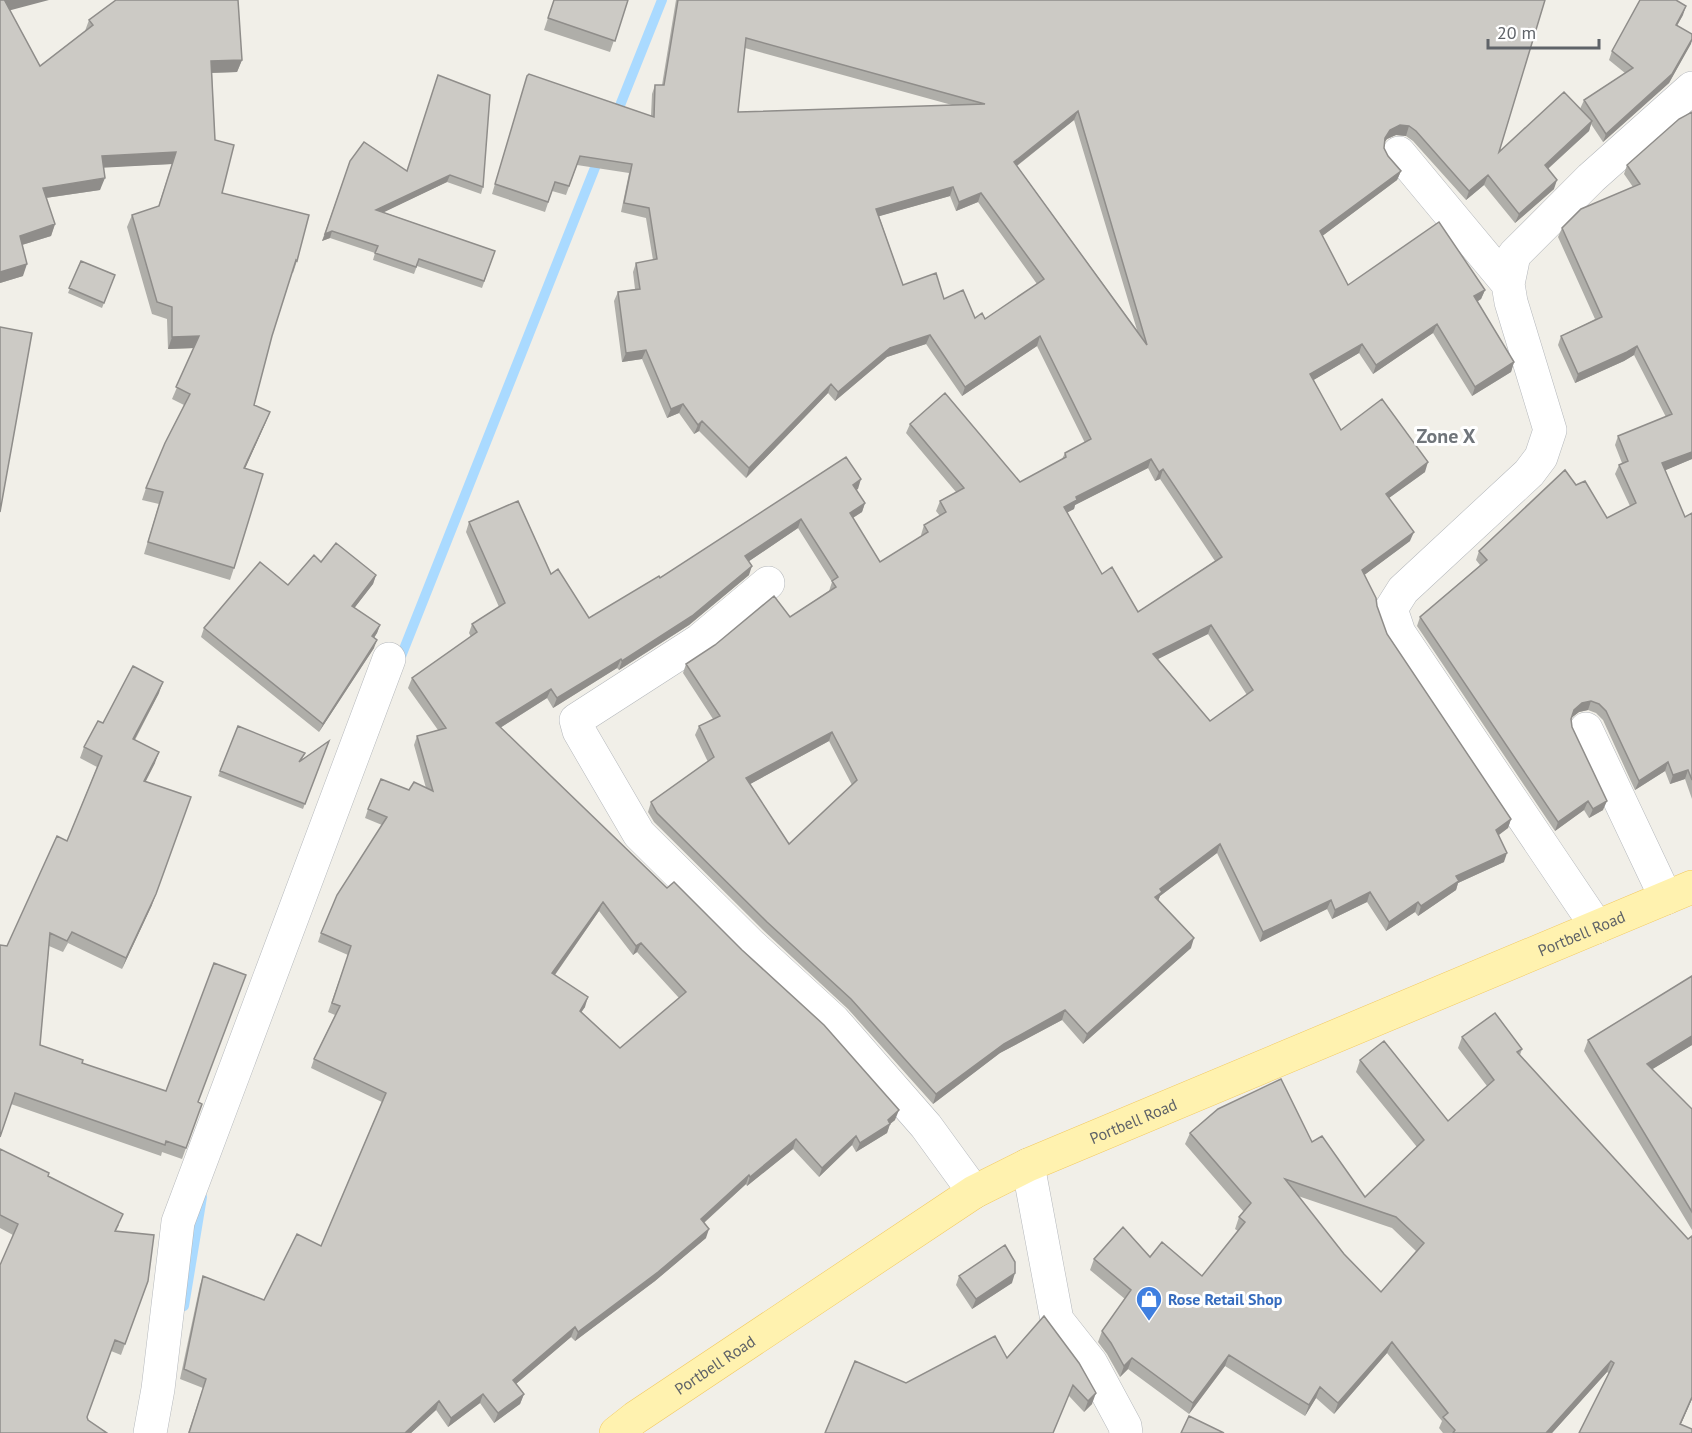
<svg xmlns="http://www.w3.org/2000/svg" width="1692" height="1433" font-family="'PT Sans',sans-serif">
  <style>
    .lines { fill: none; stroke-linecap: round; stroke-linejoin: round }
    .stream { stroke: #aadaff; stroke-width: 10 }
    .minor-casing { stroke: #b5b8bc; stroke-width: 34 }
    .major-casing { stroke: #f2c960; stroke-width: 34 }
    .minor { stroke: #fff; stroke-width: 33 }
    .major { stroke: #fff2af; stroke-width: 33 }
    .wall { fill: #afaea9; fill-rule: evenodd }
    .shaded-wall { fill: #8f8d8a }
    .building { fill: #cccac5; stroke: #8f8d8a; stroke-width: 1.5; fill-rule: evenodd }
    .labels { text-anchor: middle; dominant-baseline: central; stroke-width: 6; stroke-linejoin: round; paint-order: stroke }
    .street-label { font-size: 16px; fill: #5f6368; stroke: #fff }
    .shop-label { font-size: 16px; font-weight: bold; fill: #366cbe; stroke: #fff; text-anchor: start }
    .quarter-label { font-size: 20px; font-weight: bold; fill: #70757a; stroke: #fff }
  </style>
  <rect width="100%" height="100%" fill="#f1efe8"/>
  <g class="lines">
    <path class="stream" d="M615 118 662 0
      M398 664 600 155
      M184 1306 202 1197"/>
    <g class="minor-casing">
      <path id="minor" d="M1399 153 1508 284
        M768 583 700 640 576 720 579 731 639 834 751 945 834 1021 926 1126 974 1192
        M1586 729 1666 898
        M1597 927 1399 633 1391 609 1403 590 1529 473 1541 457 1550 430 1511 302 1508 284 1514 255 1591 178 1692 88
        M1028 1165 1057 1320 1091 1363 1125 1426 1126 1433
        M150 1433 158 1389 178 1222 389 659"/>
    </g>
    <g class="major-casing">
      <g id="major">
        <path id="s1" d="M616 1433 635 1418 974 1192 1028 1165 1692 887"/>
      </g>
    </g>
    <use href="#minor" class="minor"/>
    <use href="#major" class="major"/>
  </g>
  <path class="wall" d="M0 0 10 11 40 66 85 31 89 20 242 60 237 72 212 73 215 140 222 193 297 261 293 273 292 272 272 336 254 405 270 412 265 424 245 468 234 568 230 580 144 554 159 504 142 500 146 488 184 405 172 399 194 348 168 349 167 319 152 314 127 227 132 215 158 207 172 164 103 167 100 190 46 198 55 224 51 236 22 245 23 276 0 283Z
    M554 0H628L610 52 544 30Z
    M676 0H1545L1499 152 1582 111 1580 109 1584 100 1625 73 1609 60 1612 51 1683 15 1677 26 1692 34V41L1669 83 1603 142 1591 124 1589 131 1548 169 1554 189 1515 223 1484 185 1466 200 1413 141 1406 136 1396 135 1387 139 1384 142V148L1388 156 1401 171 1397 180 1322 236 1348 285 1485 290 1481 299 1477 301 1514 362 1511 372 1472 396 1433 333 1373 374 1359 353 1313 380 1341 430 1425 472 1389 498 1410 541 1364 575 1387 634 1511 819 1508 828 1499 835 1504 862 1458 883 1456 890 1418 916 1415 912 1386 931 1367 902 1332 919 1327 909 1260 942 1217 853 1160 896 1158 901 1191 948 1083 1044 1062 1020 1000 1053 933 1104 848 1009 764 931 654 822 648 812 651 802 708 762 695 735 699 726 713 719 683 673 686 664 790 617 829 591 832 582 798 528 749 561V575L689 625 619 670 617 668 553 708 547 698 500 728 895 1120 890 1124 887 1133 856 1152 852 1145 819 1177 793 1149 747 1186 746 1184 704 1223 706 1238 655 1281 575 1341 571 1337 516 1384 524 1394 520 1404 494 1423 480 1403 448 1427 436 1410 411 1433H188L203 1388 180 1379 200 1285 203 1276 264 1300 321 1246 382 1102 311 1068 314 1059 335 1015 328 1012 348 955 318 942 321 933 382 825 365 818 368 809 409 790 426 788 414 745 417 736 438 730 408 688 412 678 471 637 469 633 472 624 499 607 466 532 469 522 551 574 589 618 660 578 858 489 856 490 865 503 862 512 853 518 880 562 922 536 921 535 924 525 940 516 936 511 940 501 956 492 906 433 910 424 1020 482 1062 459 1065 453 1085 443 1037 346 962 396 926 344 887 357 835 401 828 393 746 478 699 431 694 434 679 413 667 418 642 359 622 362 614 301 618 292 635 289 633 272 636 263 653 260 646 218 621 212 629 173 577 165 566 195 552 191 545 212 492 194 527 76 651 116 652 94 655 85H662ZM745 48 952 105 738 112ZM1074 120 1137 330 1017 166ZM950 196 956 211 978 202 1037 284 985 319 975 318 944 299 903 285 879 216ZM1148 468 1155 481 1160 479 1215 561 1138 612 1102 574 1067 512 1074 509 1075 505ZM1208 634 1247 695 1210 721 1158 659ZM829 741 852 785 789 844 750 784ZM599 911 633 955 637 952 679 998 620 1048 581 1012 585 1007 555 975Z
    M438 75 483 187 481 194 447 182 383 212 495 251 482 288 417 266 414 274 373 260 375 253 330 238 322 241 350 161 407 171Z
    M1692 112V459L1665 470 1685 517 1692 513V799L1685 779 1670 784 1665 771 1635 790 1603 720 1596 713 1588 710 1579 712 1571 718 1572 727 1603 810 1589 818 1584 810 1555 831 1417 626 1420 617 1480 565 1476 560 1479 551 1576 485 1607 518 1630 506 1615 474 1619 465 1622 463 1615 445 1618 436 1666 417 1634 355 1624 361 1575 383 1558 345 1561 336 1595 319 1558 237 1562 228 1633 187 1624 174 1627 165Z
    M81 261 115 275 102 308 68 293Z
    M321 562 376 575 373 584 354 608 380 625 377 633 374 638V648L319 732 201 637 204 628 288 585Z
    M159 693 135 740 155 763 146 781 152 905 122 969 68 943 63 952 49 946 40 1045 82 1063 202 1104 182 1159 162 1152 161 1156 11 1104 7 946 67 841 97 767 80 758 84 747 103 723Z
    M238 726 303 758 301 760 329 741 303 809 218 776Z
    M1692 976V1045L1652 1069 1692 1109V1230L1584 1051 1588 1040Z
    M1462 1037 1522 1049 1520 1055 1688 1239 1692 1236V1399L1681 1424 1692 1433 1607 1372 1552 1433H1443L1439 1428 1442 1421 1387 1353 1334 1414 1316 1398 1305 1416 1225 1366 1189 1414 1128 1369 1120 1377 1107 1354 1098 1342 1102 1331 1125 1299 1090 1270 1094 1259 1150 1257 1202 1276 1238 1231 1235 1229 1239 1217 1244 1212 1185 1144 1190 1133 1312 1142 1365 1197 1417 1147 1356 1072 1360 1060 1448 1121 1487 1086 1458 1048ZM1298 1196 1392 1228 1416 1251 1381 1292 1344 1254Z
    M0 1149 48 1176 119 1225 116 1231 148 1281 121 1355 111 1351 0 1433 13 1235 0 1228Z
    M959 1276 1012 1283 972 1309 956 1285Z
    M1044 1316 1092 1404 1084 1412 1069 1396 906 1383 1007 1358Z"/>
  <path class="shaded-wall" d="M10 0H49L0 13 5 1Z
    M1686 6 1683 15 1672 34 1676 25Z
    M1692 39 1691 44 1669 83 1603 142 1606 134Z
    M242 60 237 72 207 73 211 61Z
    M1078 111 1074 120 1010 171 1014 162Z
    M1592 121 1589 131 1542 174 1545 165Z
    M1400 125 1409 126 1406 136 1396 135 1387 139 1381 147 1385 138 1390 130Z
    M176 152 172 164 98 168 102 156Z
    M1401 171 1397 180 1317 240 1320 231Z
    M450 175 447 182 374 217 376 210Z
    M1488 175 1484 185 1466 200 1469 191Z
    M105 178 100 190 38 199 43 188Z
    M1557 180 1554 189 1515 223 1519 214Z
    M953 187 950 196 873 218 876 209Z
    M981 193 978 202 956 211 959 202Z
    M55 224 51 236 15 247 20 236Z
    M332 231 330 238 322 241 325 234Z
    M27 264 23 276 0 283V272Z
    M1485 290 1481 299 1471 306 1474 296Z
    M1437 324 1433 333 1373 374 1376 365Z
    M930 335 926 344 887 357 835 401 838 392 890 348Z
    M199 336 195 348 168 349 172 337Z
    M1040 336 1037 346 962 396 965 387Z
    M1362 344 1359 353 1307 384 1310 374Z
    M1637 346 1634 355 1624 361 1575 383 1578 374Z
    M646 350 642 359 622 362 626 353Z
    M1514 362 1511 372 1472 396 1475 387Z
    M831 384 828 393 746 478 749 468Z
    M683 404 679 413 667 418 671 409Z
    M270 412 265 424 240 480 244 468Z
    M702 421 699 431 694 434 698 425Z
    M1692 452V459L1659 473 1662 463Z
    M1151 459 1148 468 1075 505 1074 509 1061 516 1064 507 1076 497Z
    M1428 462 1425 472 1382 503 1386 494Z
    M1163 469 1160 479 1155 481 1159 472Z
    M861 479 858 489 850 494 853 485Z
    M865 503 862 512 846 522 850 513Z
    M801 519 798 528 742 566 745 556Z
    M1414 532 1410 541 1359 579 1362 570Z
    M752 566 749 575 689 625 619 670 622 661Z
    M376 575 373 584 349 615 352 606Z
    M380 625 377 633 369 645 372 636Z
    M1211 625 1208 634 1150 663 1153 654Z
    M377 640 374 648 319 732 323 724Z
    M621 659 617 668 553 708 557 698Z
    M163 682 159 693 129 750 133 739Z
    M551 689 547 698 492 733 496 723Z
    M1591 701 1588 710 1579 712 1570 719 1574 710 1582 703Z
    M832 732 829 741 743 788 746 778Z
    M159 752 155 763 140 792 144 781Z
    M1668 762 1665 771 1635 790 1639 781Z
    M1688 770 1685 779 1670 784 1673 775Z
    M1588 801 1584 810 1555 831 1558 822Z
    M1607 801 1603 810 1589 818 1593 809Z
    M1511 819 1508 828 1493 839 1496 830Z
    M1220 844 1217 853 1160 896 1158 901 1155 897 1160 889Z
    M1507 853 1504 862 1458 883 1456 890 1418 916 1421 906 1456 876Z
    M1370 892 1367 902 1332 919 1335 910Z
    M156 894 152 905 122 969 126 958Z
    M1331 900 1327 909 1260 942 1263 932Z
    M603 902 599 911 549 983 552 973Z
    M1418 902 1415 912 1386 931 1389 922Z
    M1194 938 1191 948 1083 1044 1087 1034Z
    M641 943 637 952 633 955 636 946Z
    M588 997 585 1007 576 1020 580 1011Z
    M1065 1010 1062 1020 1000 1053 933 1104 936 1094 1004 1044Z
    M1692 1036V1045L1643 1075 1647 1064Z
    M899 1110 895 1120 890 1124 887 1133 856 1152 860 1143Z
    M856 1136 852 1145 819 1177 822 1168Z
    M796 1139 793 1149 747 1186 750 1177Z
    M749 1175 746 1184 698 1228 701 1219Z
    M709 1229 706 1238 655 1281 575 1341 578 1332Z
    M1015 1273 1012 1283 972 1309 976 1299Z
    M575 1327 571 1337 510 1389 513 1380Z
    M1392 1342 1387 1353 1334 1414 1338 1403Z
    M1229 1355 1225 1366 1189 1414 1193 1403Z
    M1132 1358 1128 1369 1120 1377 1124 1366Z
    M1611 1361 1607 1372 1552 1433H1546Z
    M1320 1387 1316 1398 1305 1416 1309 1405Z
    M1096 1393 1092 1404 1084 1412 1088 1401Z
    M483 1394 480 1403 448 1427 451 1418Z
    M524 1394 520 1404 494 1423 498 1413Z
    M1692 1397V1399L1677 1433 1680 1424Z
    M439 1401 436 1410 411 1433H405Z"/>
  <path class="building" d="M0 0H10L5 1 40 66 93 25 89 20 116 0H238L242 60 211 61 215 140 234 145 222 193 309 215 297 261 296 260 272 336 254 405 270 412 244 468 263 474 234 568 148 542 163 492 146 488 165 443 190 394 176 387 199 336 172 337V307L157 302 132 215 159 206 176 152 102 156 105 178 43 188 55 224 20 236 27 264 0 272Z
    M554 0H628L615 41 548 18Z
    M678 0H1545L1499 152 1564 92 1592 121 1545 165 1557 180 1519 214 1488 175 1469 191 1416 131 1409 126 1400 125 1390 130 1385 138 1384 148 1388 156 1401 171 1320 231 1348 285 1439 222 1485 290 1474 296 1514 362 1475 387 1437 324 1376 365 1362 344 1310 374 1341 430 1382 399 1428 462 1386 494 1414 532 1362 570 1376 598 1377 606 1387 634 1511 819 1496 830 1507 853 1456 876 1459 881 1421 906 1418 902 1389 922 1370 892 1335 910 1331 900 1263 932 1220 844 1160 889 1162 892 1155 897 1194 938 1087 1034 1065 1010 1004 1044 936 1094 851 999 767 922 657 813 651 802 714 757 699 726 720 716 686 664 715 645 774 596 790 617 836 587 832 581 838 577 801 519 745 556 752 566 692 616 622 661 621 659 557 698 551 689 496 723 667 888 674 882 742 950 824 1025 899 1110 888 1120 890 1124 860 1143 856 1136 822 1168 796 1139 750 1177 749 1175 701 1219 709 1229 658 1272 578 1332 575 1327 513 1380 524 1394 498 1413 483 1394 451 1418 439 1401 405 1433H189L206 1379 184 1369 203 1276 264 1300 297 1234 321 1246 386 1093 314 1059 340 1006 332 1003 351 946 321 933 337 895 387 817 368 809 381 779 409 790 414 782 433 791 417 736 446 728 412 678 477 632 472 624 505 603 469 522 518 501 551 574 558 569 589 618 659 576 660 578 846 457 861 479 853 485 865 503 850 513 880 562 928 532 924 525 946 512 940 501 964 488 910 424 945 393 1020 482 1066 457 1065 453 1091 439 1040 336 965 387 930 335 890 348 838 392 831 384 749 468 702 421 698 425 683 404 671 409 646 350 626 353 618 292 640 289 636 263 657 259 649 208 624 203 632 164 580 156 569 186 555 182 548 202 495 184 527 76 529 74 654 117 655 85H664ZM746 38 985 104 738 112ZM1078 111 1147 345 1014 162ZM953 187 959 202 981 193 1044 279 985 319 982 313 975 318 963 290 944 299 936 273 903 285 876 209ZM1151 459 1159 472 1163 469 1222 557 1138 612 1112 567 1102 574 1064 507 1077 500 1076 497ZM1211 625 1253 690 1210 721 1153 654ZM832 732 857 780 789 844 746 778ZM603 902 636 946 641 943 686 992 620 1048 580 1011 588 997 552 973Z
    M1640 0H1676L1686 6 1676 25 1692 34V39L1672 74 1606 134 1584 100 1633 68 1612 51Z
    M438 75 490 95 483 187 450 175 376 210 495 251 484 281 419 259 416 267 375 253 378 246 332 231 325 234 350 161 364 142 407 171Z
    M1692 112V452L1662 463 1685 517 1692 513V780L1688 770 1673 775 1668 762 1639 781 1606 711 1599 704 1591 701 1582 703 1574 710 1571 719 1572 727 1607 801 1593 809 1588 801 1558 822 1420 617 1487 560 1479 551 1565 470 1576 485 1585 481 1607 518 1636 503 1619 465 1628 461 1618 436 1672 414 1637 346 1627 352 1578 374 1561 336 1602 317 1562 228 1581 209 1640 184 1627 165 1679 119Z
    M81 261 115 275 104 303 69 288Z
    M0 327 32 333 0 512Z
    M336 543 376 575 352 606 380 625 372 636 377 640 323 724 204 628 260 562 288 585 314 555 321 562Z
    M133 666 163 682 133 739 159 752 144 781 191 797 156 894 126 958 72 932 67 941 50 933 40 1045 83 1060 82 1063 166 1091 214 963 246 975 198 1102 202 1104 186 1148 166 1141 165 1145 15 1093 0 1137V945L7 946 57 836 67 841 102 756 84 747 98 721 103 723Z
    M238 726 305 753 299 762 329 741 305 804 220 771Z
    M1692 976V1036L1647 1064 1692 1109V1212L1588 1040Z
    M1495 1013 1522 1049 1517 1052 1688 1239 1692 1236V1397L1680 1424 1692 1429V1433H1579L1614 1363 1611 1361 1546 1433H1453L1455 1430 1443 1417 1448 1413 1392 1342 1338 1403 1320 1387 1309 1405 1229 1355 1193 1403 1132 1358 1124 1366 1111 1343 1102 1331 1131 1290 1094 1259 1123 1227 1150 1257 1162 1242 1202 1276 1245 1222 1239 1217 1251 1203 1190 1133 1218 1109 1281 1079 1312 1142 1322 1136 1365 1197 1424 1140 1360 1060 1384 1041 1448 1121 1494 1080 1462 1037ZM1285 1179 1396 1217 1424 1243 1381 1292 1344 1254Z
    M0 1149 49 1173 48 1176 123 1214 115 1231 154 1235 148 1281 125 1344 115 1340 87 1417 88 1420 107 1433H0V1265L18 1224 0 1215Z
    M1005 1245 1015 1262V1273L976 1299 959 1276Z
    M1044 1316 1079 1363 1096 1393 1088 1401 1073 1385 1053 1433H825L855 1361 906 1383 995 1336 1007 1358Z
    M1189 1416 1224 1433H1181Z"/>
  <defs>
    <g id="shop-pin" transform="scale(1.35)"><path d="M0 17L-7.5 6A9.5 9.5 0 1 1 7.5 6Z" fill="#3f7fe0" stroke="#fff"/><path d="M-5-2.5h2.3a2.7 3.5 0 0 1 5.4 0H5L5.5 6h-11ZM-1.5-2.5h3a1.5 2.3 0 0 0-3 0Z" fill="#fff"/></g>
  </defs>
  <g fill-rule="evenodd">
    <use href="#shop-pin" x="1149" y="1299"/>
  </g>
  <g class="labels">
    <g class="street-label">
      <text stroke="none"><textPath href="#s1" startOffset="1092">Portbell Road</textPath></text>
      <text stroke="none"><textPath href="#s1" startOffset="606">Portbell Road</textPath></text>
      <text stroke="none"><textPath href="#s1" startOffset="120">Portbell Road</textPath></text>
    </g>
    <g class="shop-label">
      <text x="1168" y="1299">Rose Retail Shop</text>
    </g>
    <g class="quarter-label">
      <text x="1446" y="436">Zone X</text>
    </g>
  </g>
  <path d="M1488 39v9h111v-9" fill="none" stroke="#5f6368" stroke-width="3"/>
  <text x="1497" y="39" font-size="18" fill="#5f6368" stroke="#ffffff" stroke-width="4.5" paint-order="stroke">20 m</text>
</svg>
